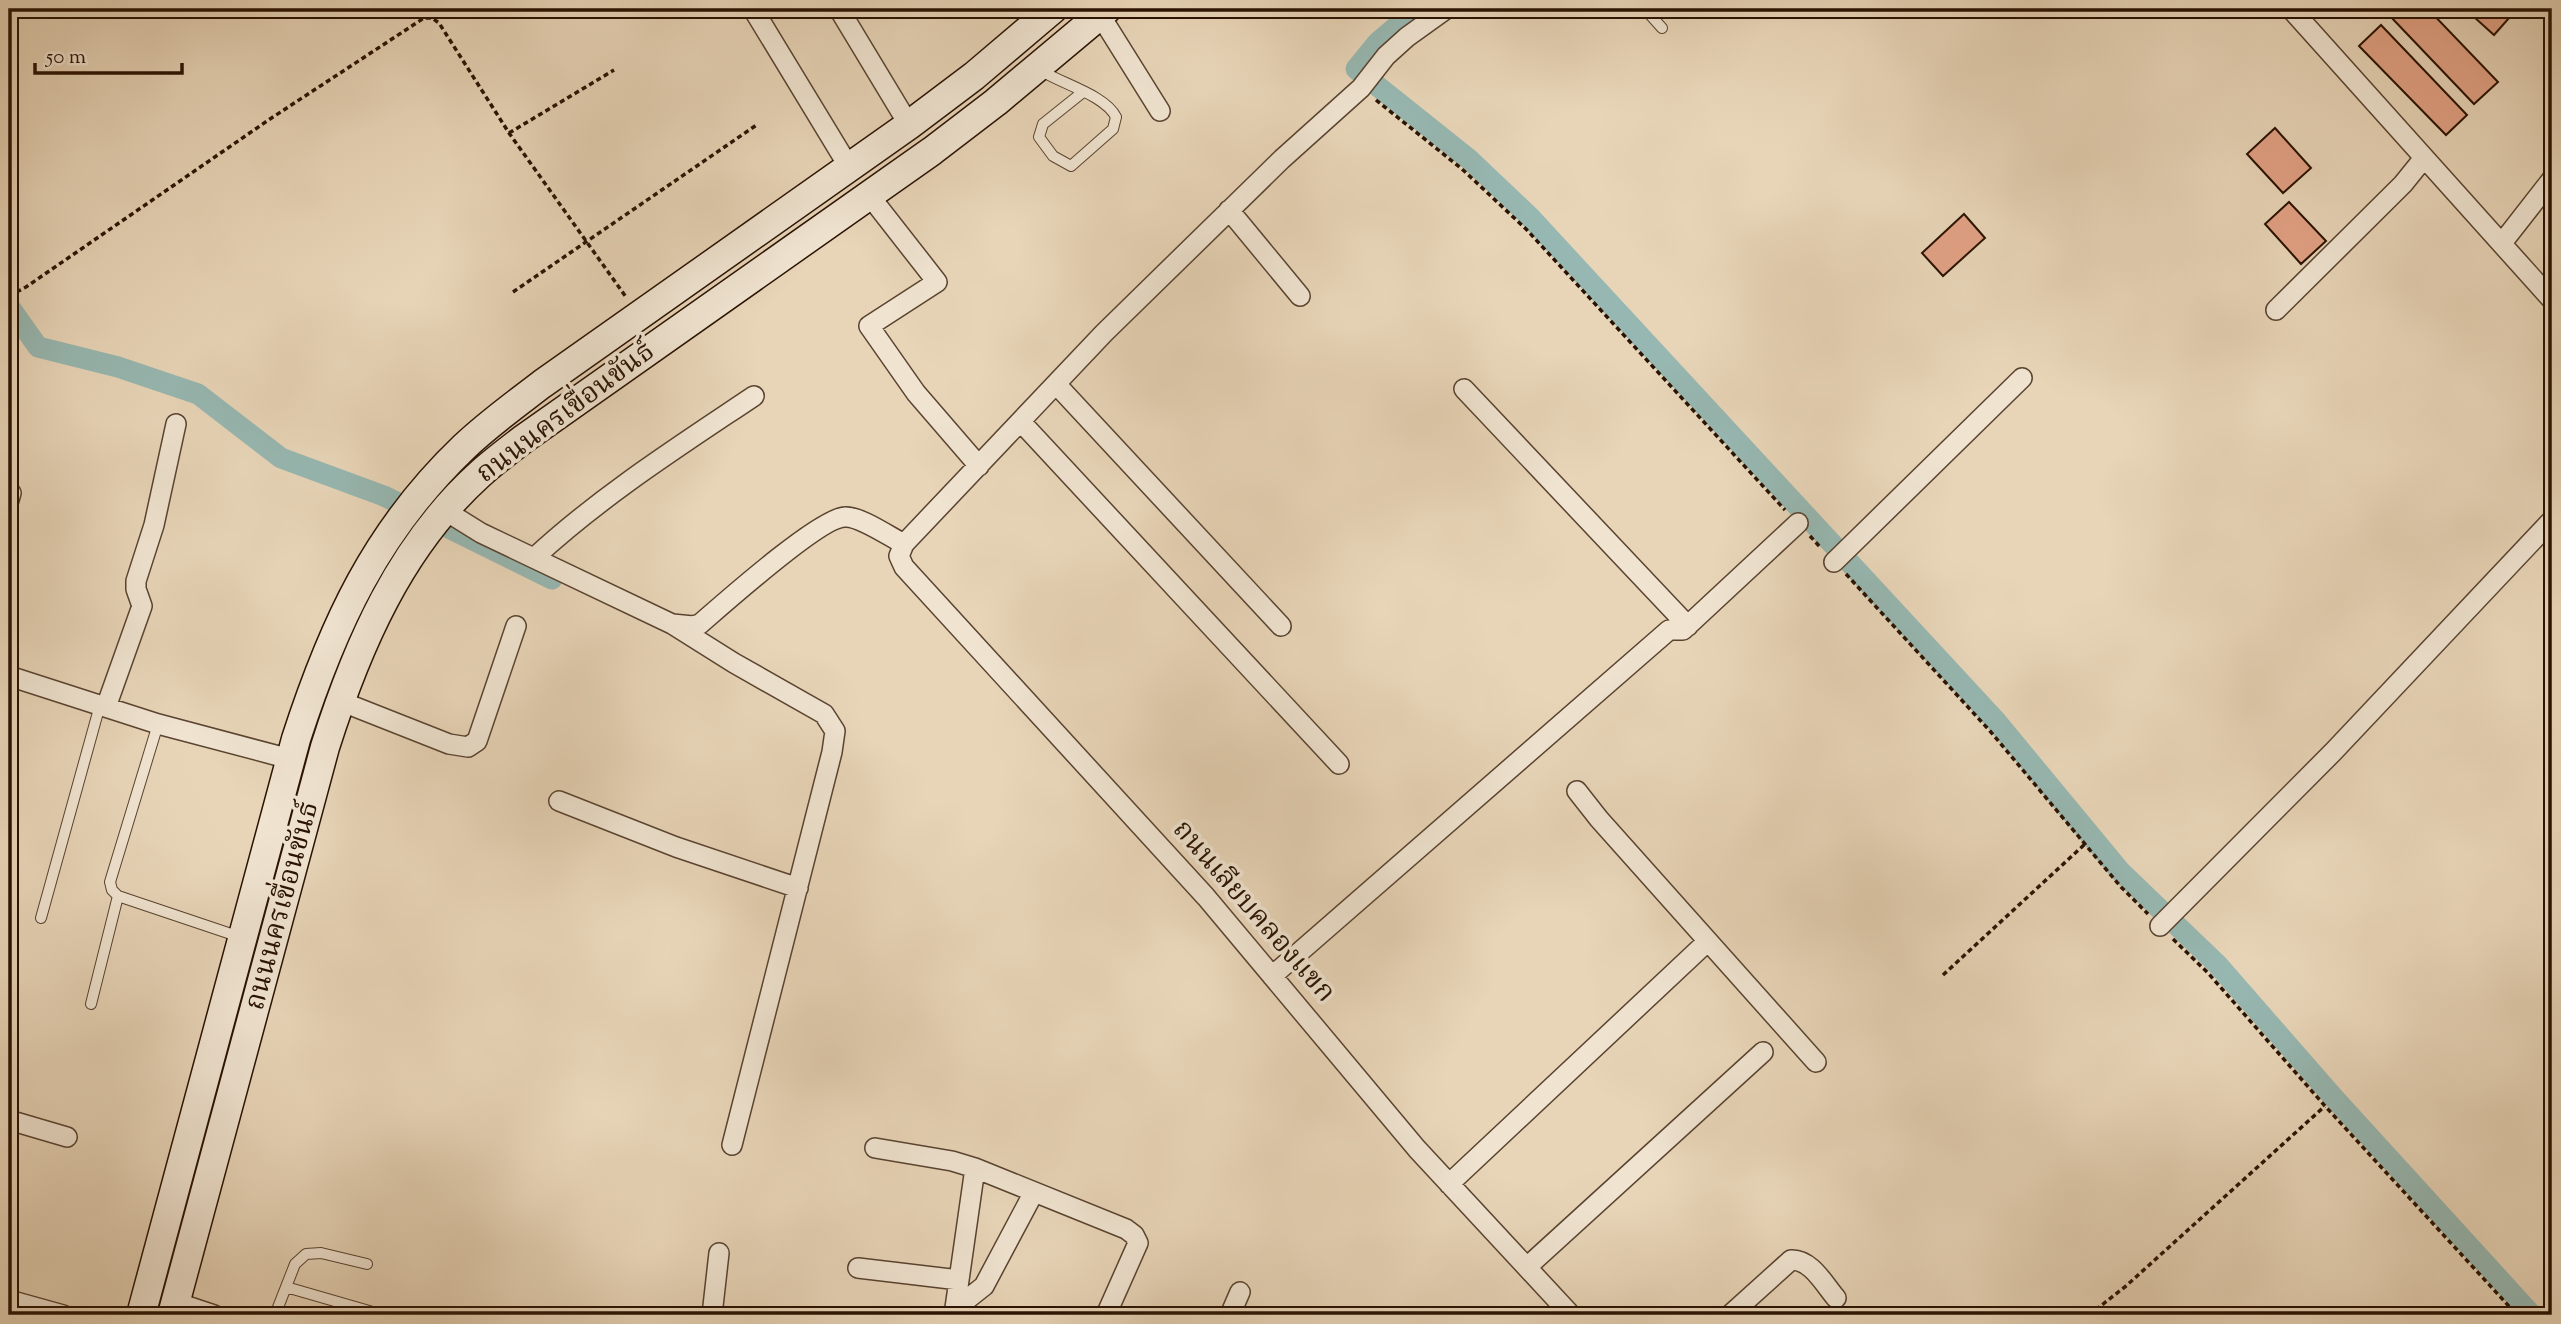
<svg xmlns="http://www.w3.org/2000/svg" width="2561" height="1324" font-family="'Sorts Mill Goudy','Noto Serif Thai',serif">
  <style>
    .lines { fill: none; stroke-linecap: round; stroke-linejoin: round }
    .canal { stroke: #97b8b2; stroke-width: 21 }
    .building { fill: #e2a285; stroke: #291202; stroke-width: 2 }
    .service-casing { stroke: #594330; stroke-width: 12 }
    .minor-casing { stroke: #594330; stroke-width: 22 }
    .secondary-casing { stroke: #291202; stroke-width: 31 }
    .path { stroke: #291202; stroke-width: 3.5; stroke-dasharray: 5 3.5; stroke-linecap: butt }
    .service { stroke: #f0e4d1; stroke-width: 10 }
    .minor { stroke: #f0e4d1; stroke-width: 19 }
    .secondary { stroke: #f0e4d1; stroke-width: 28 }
    .labels { text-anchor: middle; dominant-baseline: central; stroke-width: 7; stroke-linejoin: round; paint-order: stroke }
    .street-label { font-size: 28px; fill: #291202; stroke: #f0e4d1 }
  </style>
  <rect width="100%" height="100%" fill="#e8d5b8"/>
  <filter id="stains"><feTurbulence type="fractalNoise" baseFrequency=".00286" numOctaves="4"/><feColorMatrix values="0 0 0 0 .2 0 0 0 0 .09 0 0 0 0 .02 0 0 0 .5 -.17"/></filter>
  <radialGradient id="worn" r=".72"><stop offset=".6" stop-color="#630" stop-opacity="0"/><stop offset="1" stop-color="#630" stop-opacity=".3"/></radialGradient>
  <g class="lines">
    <path class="canal" d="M1417 9 1378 42 1356 69 1470 160 1529 216 1996 721 2120 871 2217 964 2334 1098 2532 1315
      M9 306 38 347 118 367 198 394 281 458 384 496 552 579"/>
  </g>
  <path class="building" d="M2396 9H2428L2498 82 2474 104 2389 15Z
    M2481 9H2517L2494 35 2474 17Z
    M2381 25 2467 115 2446 135 2359 46Z
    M2275 128 2311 168 2283 193 2247 154Z
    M2289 202 2326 241 2301 264 2265 224Z
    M1964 214 1985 238 1943 276 1922 253Z"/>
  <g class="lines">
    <g class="service-casing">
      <path id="service" d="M348 9H356
        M1645 9 1662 28
        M1040 70C1062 84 1105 95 1116 117L1113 129 1071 166 1053 156 1039 137 1043 124 1083 92
        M158 724 110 882 112 890 118 896 240 937
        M41 918 100 705
        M91 1004 118 896
        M286 1287 383 1315
        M275 1315 295 1264 306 1254 321 1253 367 1264"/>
    </g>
    <g class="minor-casing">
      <path id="minor" d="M753 9 849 167
        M839 9 909 125
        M1446 9 1407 37 1386 56 1361 88 1282 159 1104 333 904 544 899 556 904 567 1206 897 1417 1149 1571 1315
        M2291 9 2552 300
        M1100 15 1160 111
        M869 195 937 282 869 326 916 393 979 466
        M1229 210 1300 296
        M2502 243 2552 179
        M2276 310 2403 184 2424 158
        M1056 384 1281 626
        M1464 389 1688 626
        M1021 422 1339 764
        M9 500 11 493
        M444 510 481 533 672 624 693 626 700 624C723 604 821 517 845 517 860 516 890 537 904 544
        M534 558C601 496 678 447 754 396
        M1834 562 2022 378
        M672 624 734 663 824 714 835 731 832 752 732 1145
        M9 676 158 724 290 759
        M340 701 449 744 468 747 477 741 516 626
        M106 707 142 606 136 589V581L154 525 176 424
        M1577 791 1599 819 1816 1062
        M559 801 676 847 798 888
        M2160 926 2333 752 2552 520
        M1272 976 1669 630H1683L1798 523
        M9 1120 67 1137
        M875 1148 952 1161 975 1168 1126 1229 1134 1235 1138 1243 1106 1315
        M1449 1184 1708 941
        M1527 1267 1763 1052
        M858 1268 959 1280
        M9 1300 63 1315
        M175 1302 214 1315
        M955 1309 984 1286 1034 1192
        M712 1315 719 1253
        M954 1315 975 1168
        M1230 1315 1240 1292
        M1730 1315 1791 1260C1811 1259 1824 1284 1836 1298"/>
    </g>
    <g class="secondary-casing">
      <path id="secondary" d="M141 1315 296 739C333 625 376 531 464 447 488 424 516 404 542 384L909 125 974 76 1053 9
        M172 1315 325 747C357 646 400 546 480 474 493 462 508 451 522 440L932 151 996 102 1107 9"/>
    </g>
    <path class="path" d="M1376 100 1462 169 1526 229 1785 510
      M509 133 614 70
      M513 292 758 124
      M9 296 26 287 270 119 424 18H432L439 23 509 133 626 297
      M1810 536 1821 548
      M1846 574 1990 731 2121 887 2148 914
      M2173 939 2208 973 2325 1106 2517 1315
      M1943 975 2085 844
      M2089 1315 2126 1286 2325 1106"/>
    <use href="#service" class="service"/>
    <use href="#minor" class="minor"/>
    <use href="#secondary" class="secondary"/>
  </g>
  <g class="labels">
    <g class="street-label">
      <text transform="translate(566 413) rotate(-37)">ถนนนครเขื่อนขันธ์</text>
      <text transform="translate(283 906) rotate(-75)">ถนนนครเขื่อนขันธ์</text>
      <text transform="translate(1253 912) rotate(49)">ถนนเลียบคลองแขก</text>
    </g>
  </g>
  <rect width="2561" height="1324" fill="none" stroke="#e8d5b8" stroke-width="35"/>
  <rect x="10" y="10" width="2540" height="1303" fill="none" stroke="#291202" stroke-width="3.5"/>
  <rect x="18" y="18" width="2526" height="1289" fill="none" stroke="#291202" stroke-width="2"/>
  <path d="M35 63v10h147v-10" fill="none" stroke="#291202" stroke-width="3.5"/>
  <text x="46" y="63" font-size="21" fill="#291202" stroke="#f0e4d1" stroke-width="5" paint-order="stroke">50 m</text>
  <rect width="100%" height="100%" filter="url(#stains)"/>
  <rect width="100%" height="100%" fill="url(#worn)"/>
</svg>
